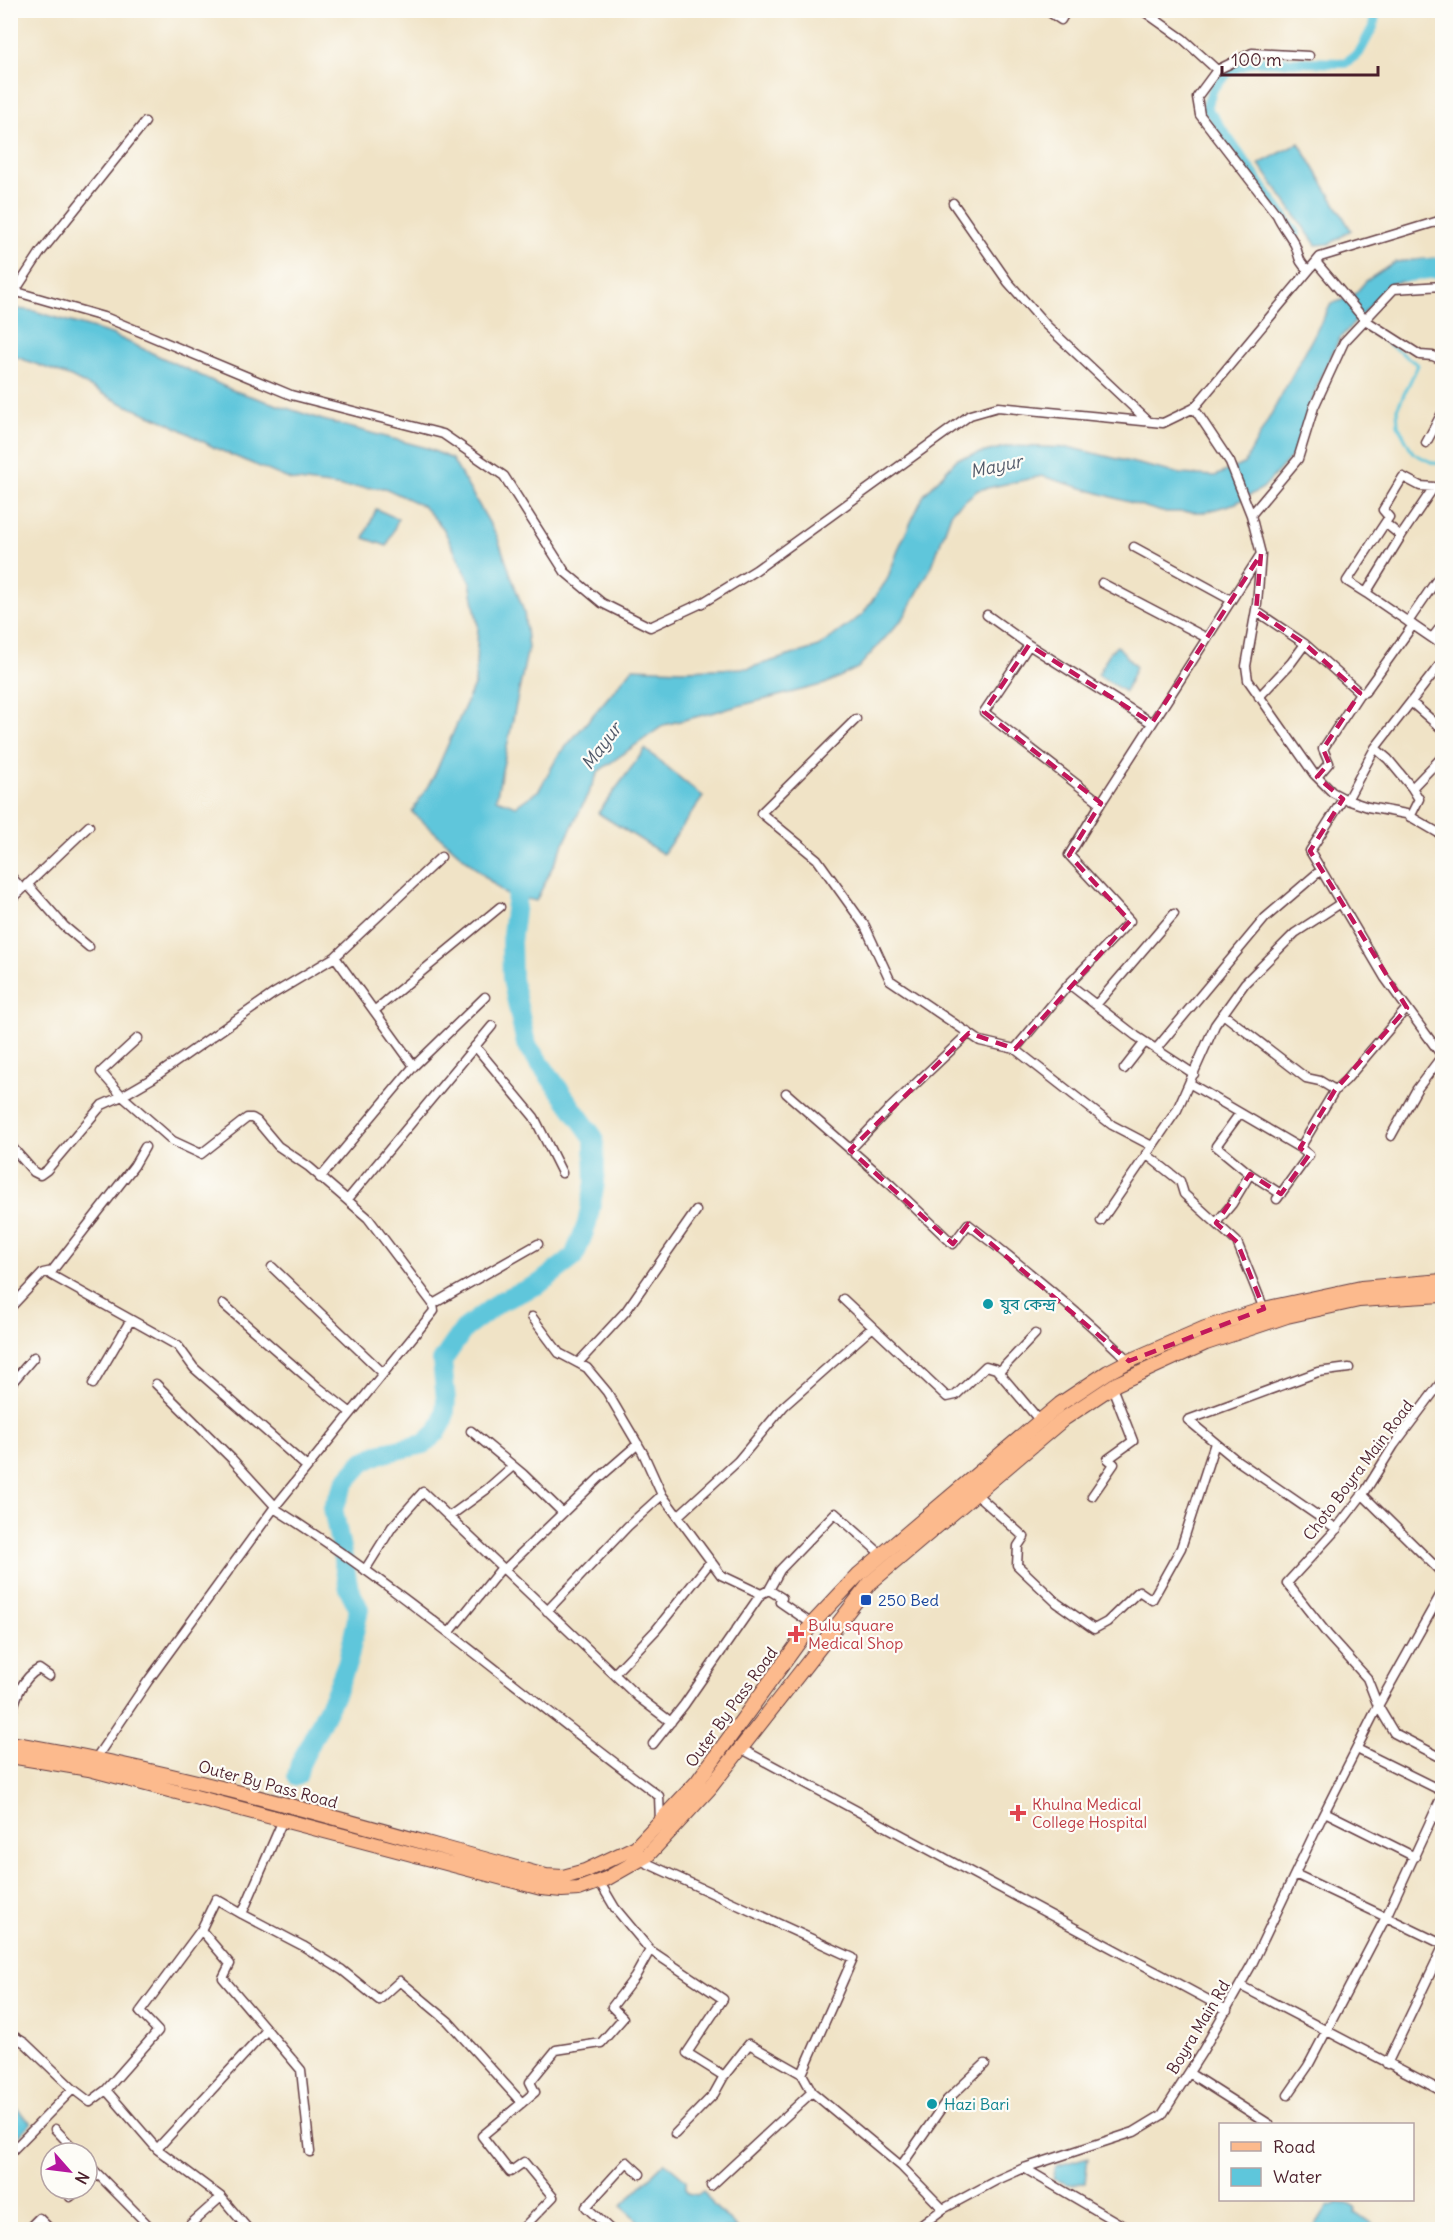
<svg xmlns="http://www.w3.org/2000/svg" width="1453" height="2240" font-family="Delius,'Noto Sans Bengali',sans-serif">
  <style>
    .water { fill: #5ec6db; stroke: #547283; stroke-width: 1.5 }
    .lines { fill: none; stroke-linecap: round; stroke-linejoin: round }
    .stream { stroke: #5ec6db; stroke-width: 3 }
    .canal { stroke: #5ec6db; stroke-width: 10 }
    .river { stroke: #5ec6db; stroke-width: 20 }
    .street-casing { stroke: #633c42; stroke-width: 11 }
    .primary-casing { stroke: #633c42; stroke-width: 16 }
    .street { stroke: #fff; stroke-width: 8 }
    .primary { stroke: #fcba8d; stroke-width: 14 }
    .marked { fill: none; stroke: #c2185b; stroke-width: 4.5; stroke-dasharray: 12 8; stroke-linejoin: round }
    .culture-dot { fill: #0f9aa8; stroke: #fdfcf7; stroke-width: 2 }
    .transit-dot { fill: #1a4fb4; stroke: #fdfcf7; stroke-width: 2 }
    .health-dot { fill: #e0444e; stroke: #fdfcf7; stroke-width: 2 }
    .labels { text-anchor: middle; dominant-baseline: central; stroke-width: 4.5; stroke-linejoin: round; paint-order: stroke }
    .culture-label { font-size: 16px; fill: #0d838f; stroke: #fdfcf7; text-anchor: start }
    .street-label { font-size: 16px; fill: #4a1f2b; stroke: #fdfcf7 }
    .transit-label { font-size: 16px; fill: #164399; stroke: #fdfcf7; text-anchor: start }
    .health-label { font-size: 16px; fill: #be3a42; stroke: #fdfcf7; text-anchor: start }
    .water-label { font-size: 18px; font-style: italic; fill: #515969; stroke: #fdfcf7 }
  </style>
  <rect width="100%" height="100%" fill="#fdfcf7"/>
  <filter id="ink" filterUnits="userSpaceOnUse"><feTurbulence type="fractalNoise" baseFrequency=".0167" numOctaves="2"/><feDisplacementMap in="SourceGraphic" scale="12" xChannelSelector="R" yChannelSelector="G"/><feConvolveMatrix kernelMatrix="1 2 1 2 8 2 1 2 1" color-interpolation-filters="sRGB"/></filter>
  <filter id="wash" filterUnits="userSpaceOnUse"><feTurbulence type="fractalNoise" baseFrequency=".008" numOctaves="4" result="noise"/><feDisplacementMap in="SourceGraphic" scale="24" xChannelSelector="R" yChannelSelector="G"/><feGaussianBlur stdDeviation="1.35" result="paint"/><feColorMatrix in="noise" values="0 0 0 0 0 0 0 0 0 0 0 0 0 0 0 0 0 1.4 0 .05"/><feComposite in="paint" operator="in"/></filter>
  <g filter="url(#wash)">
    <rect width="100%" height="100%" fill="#f0e3c6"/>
    <path class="water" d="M1299 143 1351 230 1330 244 1316 245 1259 164Z
      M1435 258 1432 277 1392 283 1340 338 1320 378 1293 455 1263 488 1236 503 1205 512H1162L1042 476 978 490 952 511 932 566 904 617 858 668 825 684 664 725 599 771 536 901 505 894 412 812 434 776 475 683 478 626 470 582 443 528 423 506 385 488 344 487 291 480 215 448 171 424 123 404 71 377 11 355V308L34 311 111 334 232 390 323 420 427 448 452 459 497 536 524 612 528 648 496 799 516 806 539 790 558 756 633 668 682 670 749 668 818 647 862 615 887 580 900 545 924 495 957 459 1009 446 1072 448 1180 474 1215 476 1244 464 1331 304 1353 296 1366 281 1395 262Z
      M376 509 398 519 387 546 364 538Z
      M1117 646C1125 652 1128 661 1136 667L1125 692 1098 675 1110 652Z
      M645 749 703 797 663 854 598 813Z
      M11 2103 31 2123 11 2145H10Z
      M1088 2157 1085 2183 1068 2184 1053 2179 1056 2166Z
      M665 2162 686 2180V2188L688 2193 697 2195 703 2191 714 2206 738 2229H648L621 2206Z
      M1338 2203 1348 2204 1355 2208V2213L1378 2229H1313L1327 2207Z"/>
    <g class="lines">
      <path class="stream" d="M1370 331 1418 365 1397 409 1398 425 1413 453 1433 463 1442 464"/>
      <path class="canal" d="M1296 234 1206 107 1214 87 1230 71 1254 61 1345 63 1359 53 1373 27 1376 10"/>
      <path class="river" d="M1406 272 1442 267
        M297 1776 300 1764 335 1694 348 1661 359 1609 349 1589 333 1508 346 1481 363 1462 379 1454 424 1444 437 1432 444 1420 446 1400 442 1361 464 1329 501 1301 539 1284 574 1257 587 1224 595 1183 594 1138 526 1044 512 979 511 942 520 871"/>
    </g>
  </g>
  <g filter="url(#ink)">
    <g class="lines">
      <g class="street-casing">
        <path id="street" d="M1046 10 1061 20 1067 10
          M1142 10 1183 39 1217 70
          M953 203 1008 282 1046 325 1148 421
          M1316 262 1365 320 1420 355 1433 356 1442 360
          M1308 270C1297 260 1300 257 1295 245 1290 235 1282 226 1277 215L1200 115 1197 97 1217 70 1252 53 1309 56
          M10 290 107 318 291 395 443 434 504 476 565 572 602 603 650 627 702 603 756 570 970 415 998 407 1163 423 1194 408 1320 257 1442 220
          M15 291 40 253 145 122
          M1194 408 1230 462 1251 515 1298 459 1314 407 1344 342 1394 289 1442 286
          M1426 443 1442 413
          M1442 493 1434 487 1420 486 1403 477 1383 510 1389 517 1385 523 1401 536 1366 593 1442 645
          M1251 515 1261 554 1257 604 1246 666 1248 680 1314 774 1332 792 1347 800 1368 807 1406 814 1442 835
          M1401 536 1434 487
          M1134 547 1231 600
          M1102 583 1207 638
          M1366 593 1347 581 1385 523
          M1256 611 1305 644 1291 663 1259 697
          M987 615 1029 645
          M1408 622 1438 578 1442 581
          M1432 638 1442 625
          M1305 644 1360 693 1323 749 1329 763 1317 777
          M1360 693 1365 692 1413 625
          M1411 702 1442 729
          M856 719 761 813 817 859 865 926 890 980 980 1041 1015 1049
          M1152 723 1029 645 984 712 1101 803 1261 554
          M1375 748 1388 759 1412 788
          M1343 799 1310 851 1385 978 1442 1056
          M1347 800 1375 748 1442 662
          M1101 803 1069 855 1130 921 1069 984 1015 1049 1112 1125 1152 1146
          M1410 817 1419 799 1412 788 1442 757
          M10 875 22 889
          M27 884 64 926 89 947
          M10 901 89 826
          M1069 984 1136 1036 1194 1074
          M1096 1005 1174 914
          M374 1011 500 907
          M1223 1014 1306 1078 1320 1081 1335 1090
          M138 1038 101 1072 122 1096 153 1078 273 994 335 957
          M475 1046 534 1117 562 1173
          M1156 1049 1265 918 1321 870
          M414 1066 485 997
          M1124 1069 1145 1042
          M1189 1083 1300 1148 1335 1090 1346 1080 1407 1008
          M786 1093 891 1185 953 1244 968 1224C1024 1267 1078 1312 1129 1361
          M1240 1113 1216 1146 1250 1174
          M1391 1136 1417 1089 1442 1056
          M10 1145 34 1172 40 1175 47 1170 102 1105 122 1096 173 1141 201 1154 247 1118H252L257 1121 278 1146 309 1167 368 1218 433 1304 434 1311 274 1508
          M145 1147 134 1166 52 1271 51 1275 178 1346 194 1368 307 1467
          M850 1150 888 1110 969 1033
          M1146 1154 1180 1181 1184 1194 1237 1242 1264 1309
          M320 1178 414 1066 335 957 441 857
          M348 1199 492 1026
          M1277 1199 1309 1155 1300 1148
          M1101 1221 1177 1110 1215 1025 1245 983 1295 933 1341 903
          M1216 1223 1232 1204 1250 1174 1281 1194
          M272 1267 383 1373
          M843 1299 947 1397 956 1395 986 1366 996 1369 1040 1421
          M223 1304 318 1387 351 1413
          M433 1304 538 1244
          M10 1308 43 1273 52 1271
          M532 1317 559 1353 587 1368 607 1392 643 1453 662 1495 721 1575 761 1594 769 1590 782 1598 780 1602 812 1624
          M578 1363 626 1311 696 1211
          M999 1372 1035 1334
          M1442 1381 1394 1445 1366 1490 1333 1533 1287 1583 1328 1635 1367 1678 1378 1706 1394 1733 1442 1758
          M93 1384 130 1321
          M156 1384 232 1459 275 1506
          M10 1385 34 1357
          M471 1431 523 1474 563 1513
          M975 1493 1024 1537 1018 1546 1017 1565 1057 1603 1094 1629 1107 1622 1139 1591 1152 1600 1181 1548 1215 1443
          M1362 1494 1442 1573
          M1092 1496 1114 1464 1108 1459 1133 1441 1112 1387
          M450 1516 487 1489 513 1466
          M678 1516 738 1461 784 1406 873 1327
          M1337 1529 1235 1459 1188 1420 1318 1372 1349 1368
          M365 1570 392 1527 423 1492 638 1697 671 1722
          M769 1590 780 1570 835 1513 882 1555
          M547 1611 628 1526 662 1495
          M449 1633 500 1570 505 1569 599 1478 638 1444
          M614 1674 656 1630 711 1561
          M10 1718C15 1700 21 1678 39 1669L49 1676
          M653 1744 684 1705 761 1594
          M740 1748 1227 2010
          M1357 1749 1442 1791
          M96 1758 148 1681 274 1508C409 1593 530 1701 659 1796L660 1821
          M1325 1812 1415 1857
          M1433 1816 1442 1820
          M283 1820 242 1914 216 1899 201 1930 230 1964 223 1978 301 2070 310 2152
          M640 1860 853 1958 802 2074
          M1295 1874 1386 1917 1442 1796
          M599 1881 615 1908 650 1950 723 1999 687 2053 724 2076 749 2044 802 2074 812 2092 901 2166 943 2209
          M242 1914 303 1946 342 1970 379 2000 400 1981 448 2021 522 2103
          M1241 1986 1442 2091
          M10 2034 25 2043 73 2089
          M1387 2064 1442 1949
          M1189 2073 1269 2124
          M106 2090 157 2149 221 2197
          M1288 2095 1308 2066 1386 1917 1442 1944
          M55 2129 78 2153
          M675 2134 714 2094 724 2076
          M157 2149 267 2030
          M10 2153 73 2089 90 2102 106 2090 158 2031 140 2012 201 1930
          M87 2163 153 2230
          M901 2166 947 2100 985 2064
          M1024 2168 1130 2230
          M49 2169 51 2167
          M87 2183 97 2174
          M711 2186 812 2092
          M70 2197 80 2189
          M27 2230 39 2218 51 2230
          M184 2230 221 2197 249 2230
          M521 2230 553 2197 524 2162 510 2172 482 2136 535 2092 530 2082 556 2050 601 2043 623 2018 612 2007 635 1977 650 1950
          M611 2230 586 2207 627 2162 640 2174
          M915 2230 943 2209 997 2180 1024 2168 1134 2132 1162 2115 1202 2052 1252 1964 1322 1817 1378 1706 1442 1592"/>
      </g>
      <g class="primary-casing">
        <path id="primary" d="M10 1743C192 1774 369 1828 546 1876L563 1877 585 1871 636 1847 697 1782 812 1624 859 1574 1060 1404 1108 1372 1129 1361 1205 1328 1264 1309 1361 1288 1442 1281
          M10 1756 89 1769 541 1888 562 1890 579 1889 606 1879 648 1855 709 1789 870 1583 1065 1418 1116 1384 1206 1343 1287 1316 1359 1300 1442 1295"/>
      </g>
      <use href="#street" class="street"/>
      <use href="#primary" class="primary"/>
    </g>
  </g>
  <path class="marked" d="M1261 554 1256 611 1305 644 1360 693 1323 749 1329 763 1317 777 1343 799 1310 851 1407 1008 1335 1090 1300 1148 1309 1155 1281 1194 1250 1174 1216 1223 1237 1242 1264 1309 1129 1361 968 1224 953 1244 850 1150 969 1033 1015 1049 1130 921 1069 855 1101 803 984 712 1029 645 1152 723Z"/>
  <g class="culture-dot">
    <circle cx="988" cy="1304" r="6"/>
    <circle cx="932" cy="2104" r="6"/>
  </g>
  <rect class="transit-dot" x="860" y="1594" width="12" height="12" rx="3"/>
  <g class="health-dot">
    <path d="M793 1625h6v6h6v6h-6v6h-6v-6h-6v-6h6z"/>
    <path d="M1015 1804h6v6h6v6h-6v6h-6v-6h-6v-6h6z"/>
  </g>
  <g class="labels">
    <g class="culture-label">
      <text x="1000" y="1304">যুব কেন্দ্র</text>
      <text x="944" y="2104">Hazi Bari</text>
    </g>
    <g class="street-label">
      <text transform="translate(1358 1470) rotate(-53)">Choto Boyra Main Road</text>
      <text transform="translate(731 1707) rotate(-54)">Outer By Pass Road</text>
      <text transform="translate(268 1784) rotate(15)">Outer By Pass Road</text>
      <text transform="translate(1198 2027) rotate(-59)">Boyra Main Rd</text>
    </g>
    <g class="transit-label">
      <text x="878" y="1600">250 Bed</text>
    </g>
    <g class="health-label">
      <text x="808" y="1625">Bulu square<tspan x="808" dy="18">Medical Shop</tspan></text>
      <text x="1032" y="1804">Khulna Medical<tspan x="1032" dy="18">College Hospital</tspan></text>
    </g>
    <g class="water-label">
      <text transform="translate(996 466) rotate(-12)">Mayur</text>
      <text transform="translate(601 746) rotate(-53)">Mayur</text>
    </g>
  </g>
  <rect width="1453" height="2240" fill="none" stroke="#fdfcf7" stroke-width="36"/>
  <rect x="1219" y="2123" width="195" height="78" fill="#fdfcf7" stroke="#b5a4a5" stroke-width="1.5"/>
  <rect x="1231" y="2142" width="30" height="9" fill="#fcba8d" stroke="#b5a4a5" stroke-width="1.5"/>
  <text x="1273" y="2153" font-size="18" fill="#4a1f2b">Road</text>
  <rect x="1231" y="2168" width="30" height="18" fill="#5ec6db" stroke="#b5a4a5" stroke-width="1.5"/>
  <text x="1273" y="2183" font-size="18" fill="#4a1f2b">Water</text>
  <g transform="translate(69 2171) rotate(118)"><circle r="28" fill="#fdfcf7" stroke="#b5a4a5" stroke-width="1.5"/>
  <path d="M0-4.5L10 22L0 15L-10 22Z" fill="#b5179e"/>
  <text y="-9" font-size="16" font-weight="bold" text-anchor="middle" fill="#4a1f2b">N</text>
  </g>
  <path d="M1222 66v9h156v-9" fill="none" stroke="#4a1f2b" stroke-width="3"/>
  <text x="1231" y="66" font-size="18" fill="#4a1f2b" stroke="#fdfcf7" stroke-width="4.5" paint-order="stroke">100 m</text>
</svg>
